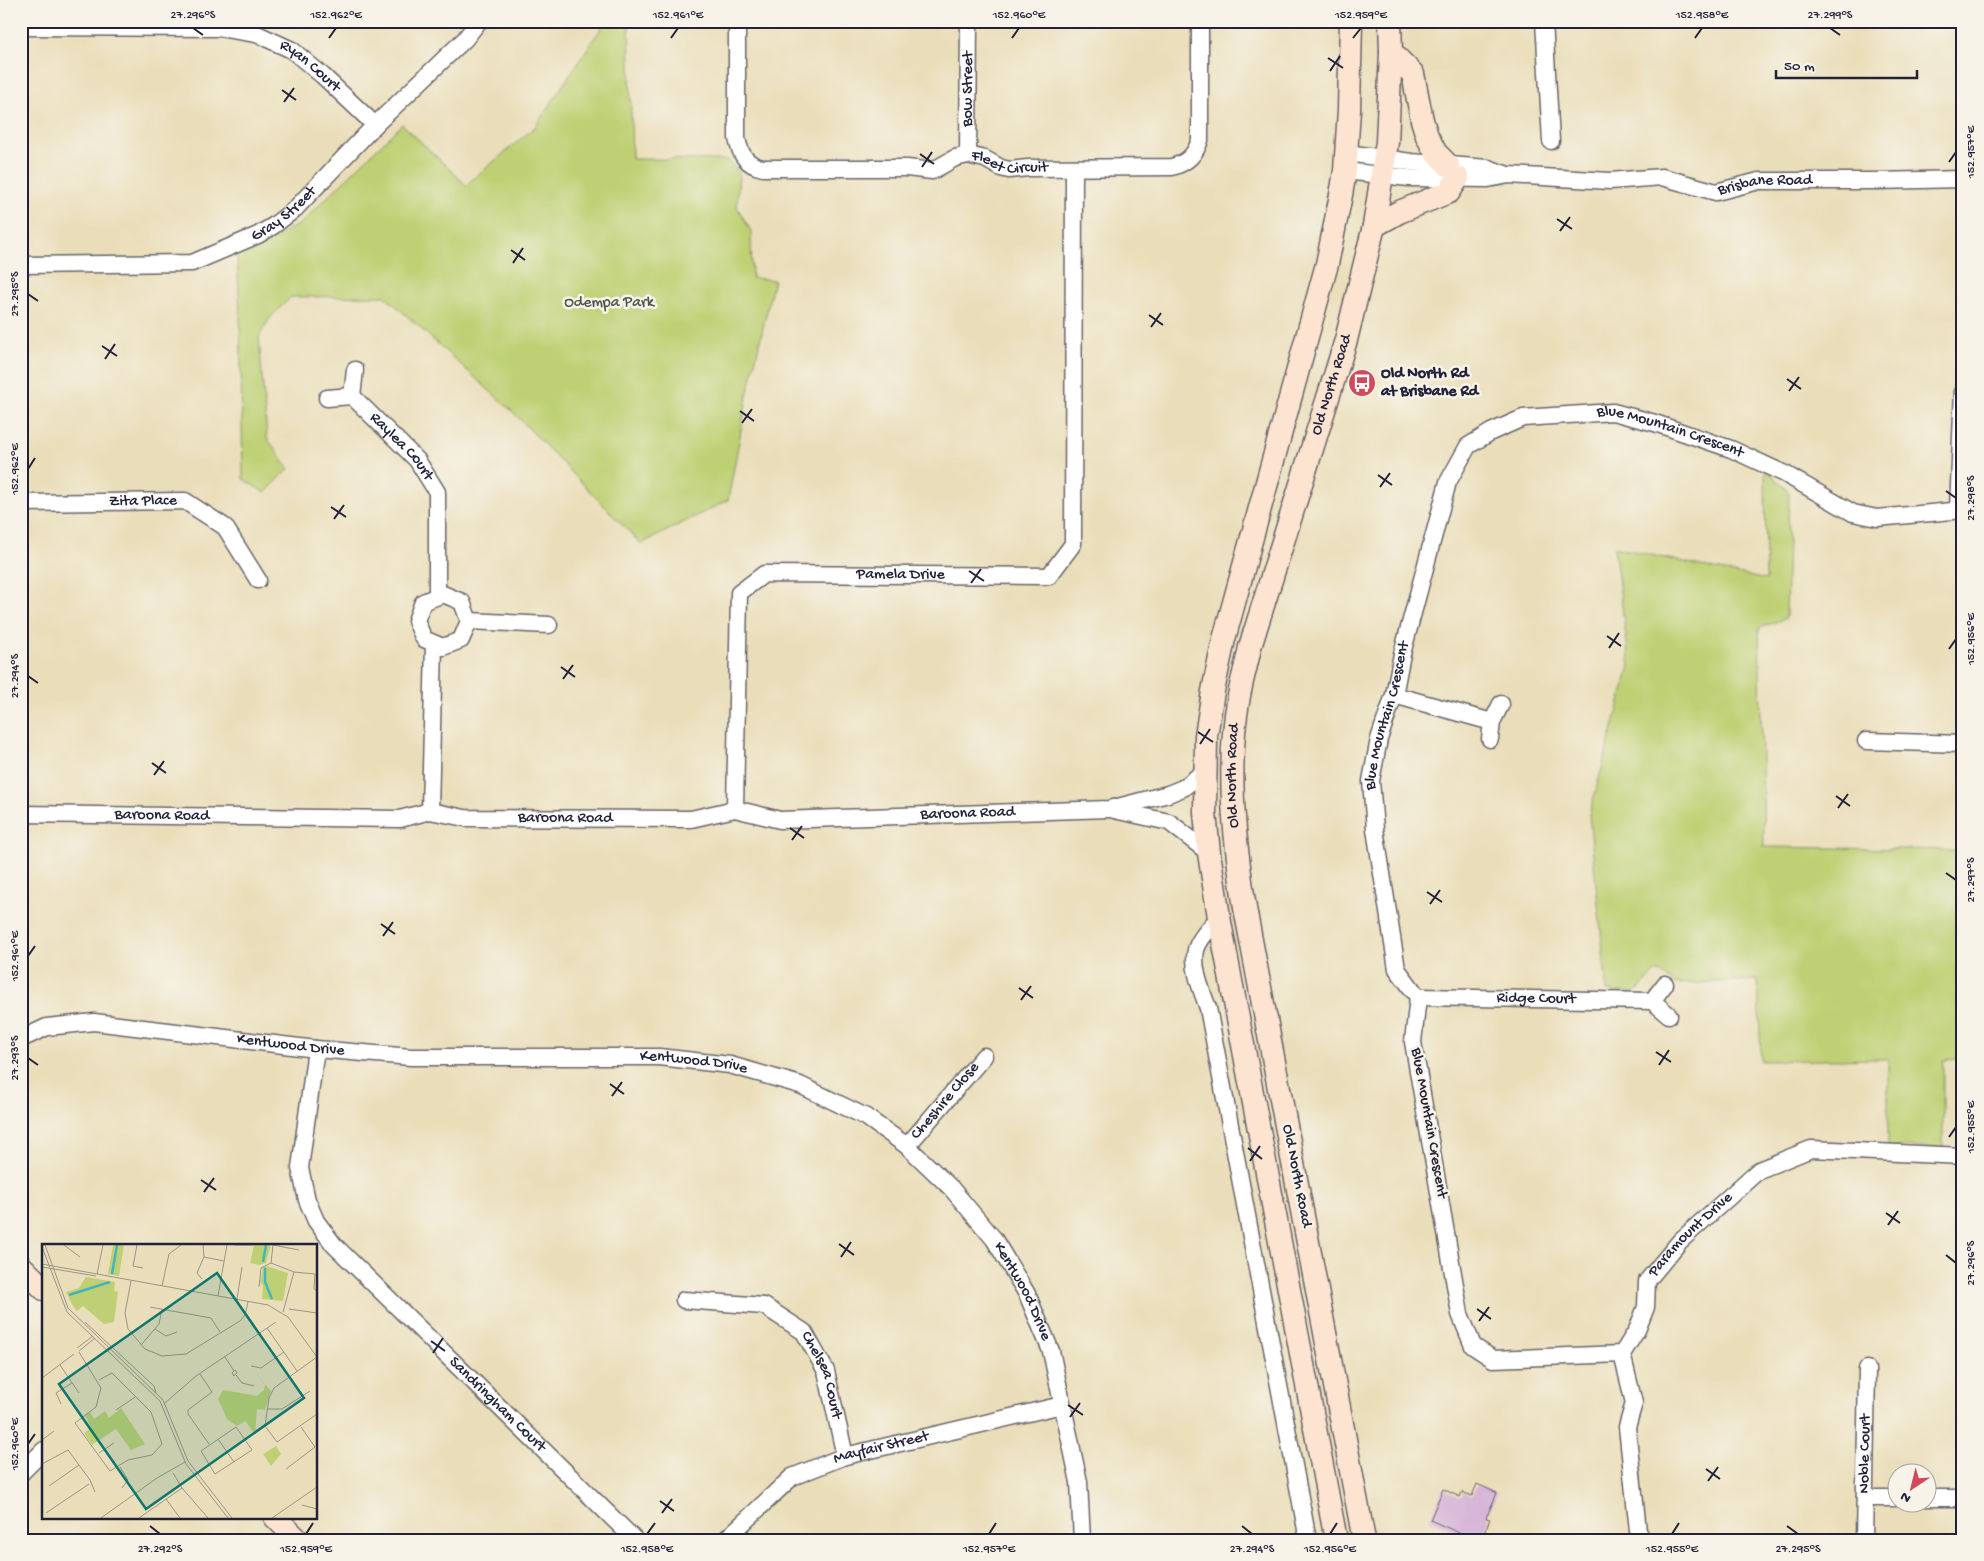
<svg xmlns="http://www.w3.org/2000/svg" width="1984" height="1561" font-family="'Gochi Hand',sans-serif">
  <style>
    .green { fill: #bed073; stroke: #707957 }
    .building { fill: #d6b4d8 }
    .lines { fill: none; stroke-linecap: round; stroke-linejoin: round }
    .minor-casing { stroke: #686467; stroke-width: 19 }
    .secondary-casing { stroke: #686467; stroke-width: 25 }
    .minor { stroke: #fff; stroke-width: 16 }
    .secondary { stroke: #fde4d1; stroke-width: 22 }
    .ticks { fill: none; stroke: #22223b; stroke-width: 2 }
    .labels { text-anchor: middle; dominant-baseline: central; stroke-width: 5; stroke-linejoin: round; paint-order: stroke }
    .street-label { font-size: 16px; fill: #22223b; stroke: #f7f3e8 }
    .park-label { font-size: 16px; fill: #51564c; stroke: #f7f3e8 }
    .poi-label { font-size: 16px; font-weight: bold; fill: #22223b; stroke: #f7f3e8; text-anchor: start }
    .inset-river { fill: none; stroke: #44b4bc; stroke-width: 2.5 }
    .inset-road { fill: none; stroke: #9a9387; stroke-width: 1 }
    .view { fill: #0f766e; fill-opacity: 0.15; stroke: #0f766e; stroke-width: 2.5 }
    .inset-edge { fill: none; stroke: #22223b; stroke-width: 2.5 }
    .neatline { fill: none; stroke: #22223b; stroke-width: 2 }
    .ticks-label { font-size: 12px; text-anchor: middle; fill: #22223b }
  </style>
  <rect width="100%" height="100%" fill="#f7f3e8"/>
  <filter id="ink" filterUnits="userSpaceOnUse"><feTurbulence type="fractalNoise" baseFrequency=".02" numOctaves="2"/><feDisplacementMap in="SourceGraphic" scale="10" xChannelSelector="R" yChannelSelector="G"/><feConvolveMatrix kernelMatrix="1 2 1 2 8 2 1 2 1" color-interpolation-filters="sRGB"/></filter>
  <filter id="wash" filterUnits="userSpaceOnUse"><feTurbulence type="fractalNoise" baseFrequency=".0096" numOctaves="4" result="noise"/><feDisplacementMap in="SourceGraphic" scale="20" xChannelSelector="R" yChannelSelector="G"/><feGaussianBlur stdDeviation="1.12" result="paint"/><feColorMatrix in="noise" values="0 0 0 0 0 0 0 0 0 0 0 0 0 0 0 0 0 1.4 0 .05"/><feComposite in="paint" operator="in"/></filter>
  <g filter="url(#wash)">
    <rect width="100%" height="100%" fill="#eadeba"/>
    <path class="green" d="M606 21H629L632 159 728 160 739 173 737 207 751 231 752 278 774 280 748 393 728 500 641 544 513 412 385 296 291 297 270 318 259 337 267 438 289 469 265 493 243 479 240 313 237 255 300 224 402 124 466 185 535 127Z
      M1765 469 1789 492 1786 618 1759 628 1764 847 1963 850V1059L1943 1060V1148L1888 1147V1059L1761 1061 1758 980 1676 984 1657 971 1635 993 1607 991 1589 815 1630 666 1614 547 1766 580Z"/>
    <g id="blocks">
      <path class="building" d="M1477 1484 1497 1493 1486 1518 1490 1519 1481 1540H1475L1430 1520 1443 1489 1460 1497 1462 1492 1472 1496Z"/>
    </g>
  </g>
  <g filter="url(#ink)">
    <use href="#blocks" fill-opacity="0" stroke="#686467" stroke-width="1"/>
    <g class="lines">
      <g class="minor-casing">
        <g id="minor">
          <path id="s1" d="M737 21V138C740 154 746 165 763 168H907L932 171 955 158 968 155 985 159 1001 168 1009 170 1028 168 1172 167C1187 163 1195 155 1200 140V21"/>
          <path d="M1544 21 1551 141"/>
          <path id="s2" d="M21 27 220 28 257 34 292 50 323 76 375 125"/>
          <path d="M1347 153 1411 162 1488 168 1505 174"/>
          <path id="s3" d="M968 155 969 21"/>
          <path id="s4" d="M1345 171 1409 178 1488 179 1509 175 1610 181 1662 177 1716 192 1759 181H1877L1963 179"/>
          <path id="s5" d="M21 265 192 263 258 235 273 226 295 209 375 125 465 39 479 21"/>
          <path id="s6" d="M352 396 417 460 437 492V596"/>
          <path d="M327 398 352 396 355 370"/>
          <path id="s7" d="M21 503 185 501 225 527 258 580"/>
          <path d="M1958 509 1963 389"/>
          <path d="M443 594 462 602 469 621 461 640 443 647 424 639 416 621 423 602Z"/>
          <path d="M469 621 549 625"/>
          <path d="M1394 695 1492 722"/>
          <path d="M1490 739 1492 722 1501 704"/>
          <path d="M1866 741 1963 744"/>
          <path id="s8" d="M735 809 739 593 764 574 1049 576 1073 544 1074 168"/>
          <path d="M1114 810 1169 822 1209 853"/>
          <path d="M430 811 434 644"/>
          <path id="s9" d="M21 814 400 819 430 811 465 818 691 819 735 809 780 820 1110 809 1168 794 1183 788 1206 770"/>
          <path d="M1219 917C1212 926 1199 938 1196 950 1192 969 1202 991 1208 1008L1308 1540"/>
          <path d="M1665 984 1652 1001 1669 1015"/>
          <path id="s10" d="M1418 997 1652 1001"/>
          <path id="s11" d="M21 1039 47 1027 94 1022 316 1049 411 1057H659L730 1065 800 1085 866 1117 907 1146 951 1188 994 1239 1027 1294 1051 1351 1079 1482 1082 1540"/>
          <path id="s12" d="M316 1049 300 1168 307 1200 316 1221 334 1245 635 1540"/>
          <path id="s13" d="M907 1146 984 1056"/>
          <path id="s14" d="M684 1300 764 1306 804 1332 826 1371 845 1456"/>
          <path id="s15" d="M1622 1354 1493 1359 1473 1346 1460 1314 1413 1042 1418 997 1397 969 1375 829 1371 781 1379 739 1394 695 1402 654 1448 482 1468 446 1491 432 1523 418 1613 412 1655 423 1731 449 1785 474 1853 513 1877 518 1963 510"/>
          <path d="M21 1473 44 1450"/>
          <path d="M1865 1498H1896"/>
          <path d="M1926 1498H1963"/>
          <path id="s16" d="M725 1540 792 1477 845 1456 1062 1405"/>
          <path id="s17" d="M1639 1540 1627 1427 1634 1403 1622 1354 1637 1330 1646 1307 1647 1281 1680 1241 1759 1170 1811 1149 1963 1156"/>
          <path id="s18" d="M1864 1540 1867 1369"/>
        </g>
      </g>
      <g class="secondary-casing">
        <g id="secondary">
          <path d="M1391 52 1413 74 1422 120 1427 136 1436 153 1448 165"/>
          <path d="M1374 226 1399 212 1449 192 1458 178"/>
          <path d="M21 1266 44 1289"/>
          <path d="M275 1517 298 1540"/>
          <path d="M1336 1540 1219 917 1209 853 1205 813 1206 736 1213 691 1224 639 1327 264 1341 195 1345 171 1349 110 1351 21"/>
          <path id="s19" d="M1364 1540 1245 908C1234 838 1226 765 1239 696 1242 679 1247 663 1250 647L1346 340 1374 226 1387 142 1391 52 1390 21"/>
        </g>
      </g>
      <use href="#minor" class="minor"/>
      <use href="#secondary" class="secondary"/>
    </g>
  </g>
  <path class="ticks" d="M193 28 203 35M1830 28 1840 35M329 38 336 28M671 38 678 28M1012 38 1019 28M1353 38 1361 28M1695 38 1702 28M1328 58 1343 68M1330 71 1340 56M282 90 296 100M284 102 294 88M920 154 934 164M1949 162 1956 152M922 167 932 152M1557 219 1572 229M1560 231 1570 217M511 250 525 260M513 263 523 248M28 294 38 301M1149 315 1163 325M1151 327 1161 313M102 346 117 356M105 359 115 344M1787 379 1801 389M1789 391 1799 377M740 411 754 421M742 423 752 409M28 469 35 458M1378 475 1392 485M1380 487 1390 473M1946 491 1956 498M331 507 346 517M334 519 344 505M969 571 984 581M971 583 981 569M1607 636 1621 646M1609 648 1619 633M1949 649 1956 639M561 667 575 677M28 676 38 683M563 679 573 665M1198 732 1213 742M1200 744 1210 729M152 763 166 773M154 775 164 761M1836 796 1850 806M1838 808 1848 794M790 828 804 838M792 840 802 826M1946 873 1956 880M1427 892 1442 902M1430 904 1440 890M381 924 395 934M383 936 393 922M28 956 35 946M1019 988 1033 998M1021 1000 1031 986M1656 1052 1671 1062M28 1058 38 1065M1659 1065 1669 1050M610 1084 624 1094M612 1096 622 1082M1949 1137 1956 1127M1248 1148 1262 1159M1250 1161 1260 1146M201 1180 216 1190M204 1192 214 1178M1886 1213 1900 1223M1888 1225 1898 1211M839 1244 854 1255M1946 1255 1956 1263M841 1257 851 1242M1477 1309 1491 1319M1479 1321 1489 1307M431 1341 445 1351M433 1353 443 1338M1068 1405 1083 1415M1070 1417 1080 1403M28 1444 35 1434M1706 1469 1720 1479M1708 1481 1718 1467M660 1501 674 1511M662 1513 672 1499M150 1526 160 1534M1242 1526 1252 1534M1787 1526 1798 1534M306 1534 313 1523M647 1534 655 1523M989 1534 996 1523M1330 1534 1337 1523M1672 1534 1679 1523"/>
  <defs>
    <g id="bus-disc" transform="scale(1.4375)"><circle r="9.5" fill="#d1495b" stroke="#f7f3e8"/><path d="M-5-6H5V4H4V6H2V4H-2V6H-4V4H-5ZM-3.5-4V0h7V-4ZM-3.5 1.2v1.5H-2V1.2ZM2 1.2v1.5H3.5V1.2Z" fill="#fff"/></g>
  </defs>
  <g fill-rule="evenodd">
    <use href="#bus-disc" x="1362" y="383"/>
  </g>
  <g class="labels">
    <g class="street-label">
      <text stroke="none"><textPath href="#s2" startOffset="299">Ryan Court</textPath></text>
      <text stroke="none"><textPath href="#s3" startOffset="66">Bow Street</textPath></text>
      <text stroke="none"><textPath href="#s1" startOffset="412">Fleet Circuit</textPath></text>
      <text stroke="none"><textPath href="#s4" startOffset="424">Brisbane Road</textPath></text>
      <text stroke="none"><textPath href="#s5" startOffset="276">Gray Street</textPath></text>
      <text stroke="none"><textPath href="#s19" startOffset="1181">Old North Road</textPath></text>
      <text stroke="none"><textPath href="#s15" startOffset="1296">Blue Mountain Crescent</textPath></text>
      <text stroke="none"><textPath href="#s6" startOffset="71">Raylea Court</textPath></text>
      <text stroke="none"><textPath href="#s7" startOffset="122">Zita Place</textPath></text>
      <text stroke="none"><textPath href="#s8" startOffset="384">Pamela Drive</textPath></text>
      <text stroke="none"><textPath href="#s15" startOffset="801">Blue Mountain Crescent</textPath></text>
      <text stroke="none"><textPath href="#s19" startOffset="776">Old North Road</textPath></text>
      <text stroke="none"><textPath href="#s9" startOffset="951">Baroona Road</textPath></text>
      <text stroke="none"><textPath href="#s9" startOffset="141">Baroona Road</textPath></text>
      <text stroke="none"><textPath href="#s9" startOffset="546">Baroona Road</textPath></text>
      <text stroke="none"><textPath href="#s10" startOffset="118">Ridge Court</textPath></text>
      <text stroke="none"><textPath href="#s11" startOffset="274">Kentwood Drive</textPath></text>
      <text stroke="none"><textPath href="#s11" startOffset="678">Kentwood Drive</textPath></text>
      <text stroke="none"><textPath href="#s13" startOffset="59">Cheshire Close</textPath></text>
      <text transform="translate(1428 1123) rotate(80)">Blue Mountain Crescent</text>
      <text transform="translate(1296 1176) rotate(79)">Old North Road</text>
      <text stroke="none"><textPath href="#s17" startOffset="332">Paramount Drive</textPath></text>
      <text stroke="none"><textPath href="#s11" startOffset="1098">Kentwood Drive</textPath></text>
      <text stroke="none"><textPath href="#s14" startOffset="175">Chelsea Court</textPath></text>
      <text stroke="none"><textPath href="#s12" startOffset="434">Sandringham Court</textPath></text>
      <text stroke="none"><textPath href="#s16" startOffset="186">Mayfair Street</textPath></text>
      <text stroke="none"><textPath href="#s18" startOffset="86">Noble Court</textPath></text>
    </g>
    <g class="park-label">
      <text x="609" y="303">Odempa Park</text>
    </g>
    <g class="poi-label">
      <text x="1381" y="374">Old North Rd<tspan x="1381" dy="18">at Brisbane Rd</tspan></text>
    </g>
  </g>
  <g transform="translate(42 1244)">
    <rect width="275" height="275" fill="#eadeba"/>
    <path d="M71 1H82L77 32 66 30ZM212 1H229L224 19 217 21 208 19ZM225 22 246 29 241 57 220 55 221 42 218 38 221 23ZM44 33 73 38 72 47 76 48 72 78 62 80 41 62 35 67 31 62 24 48 37 44ZM213 129 229 147 223 166 215 165 213 190 203 177 195 182 185 175 176 155 181 146 215 152 222 146 223 141ZM79 164 103 200 89 206 95 215 74 185 50 201 42 189 49 184 43 171 48 168 52 175 63 167 67 174ZM234 202 239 210 229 222 221 210Z" fill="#bed073"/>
    <path class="inset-river" d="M221 18 224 1M223 24V38L230 55M70 30 75 1M27 51 68 38"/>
    <path class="inset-road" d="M3 1 26 64 121 156 146 217 190 274M22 1 38 13M95 1 91 22 101 24M161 1 162 13 182 17M193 1H211M231 1 229 19 252 28 241 68M231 1 257 6M0 3 25 68 118 157 144 220 186 274M0 20 226 61 246 73 275 113M0 23 54 32M252 28 273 30M55 30 61 1M273 30 272 45 275 47M160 35 155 29 162 13M89 37 83 69 86 85 103 105 120 112 144 110 198 77 203 71 206 58M120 42 127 10 139 1M217 43 219 24 229 19M176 52 185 1M195 55 200 23M108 63 169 74 178 88M247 65 275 69M43 78 112 142 114 149M225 84 255 127M113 85 124 92 135 88M99 101 117 80 120 65M35 104 51 92M37 107 53 94M37 108 59 144 54 163 33 179 65 223 68 227 86 216 110 211 120 200 109 168 70 129 57 136M183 113 192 127M275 113 232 144 227 154 223 182 235 198 275 170M18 121 37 149M209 122 219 124 242 108M193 126 195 129 192 132 190 129ZM158 130 170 148 146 166V170L167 200M194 131 200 139 212 142M0 134 32 110M123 159 154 132 234 78M19 160 14 149 30 139M225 165H240L268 147M74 166 93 153M194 183 210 206 173 230 159 207ZM176 195 192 218M0 196 12 187M57 209 72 199M0 220 26 206 48 236 53 248M78 223 86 236 80 244M244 225 273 203 259 183M131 229 140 244M7 242 37 221M124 255 138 274M260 261 275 265M4 269 47 240M59 274 115 234 143 218M97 274 140 244 166 274M230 274 275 243"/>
    <path class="view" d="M175 29 262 154 104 265 17 140Z"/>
    <rect width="275" height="275" class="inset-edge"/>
  </g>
  <rect width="1984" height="1561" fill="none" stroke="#f7f3e8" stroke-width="55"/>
  <g transform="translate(1912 1488) rotate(215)"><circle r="24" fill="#f7f3e8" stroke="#a29fa3"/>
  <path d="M0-4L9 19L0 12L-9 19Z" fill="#d1495b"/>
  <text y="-8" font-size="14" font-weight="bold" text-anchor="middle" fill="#22223b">N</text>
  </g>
  <path d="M1776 70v8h141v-8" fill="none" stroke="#22223b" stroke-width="2.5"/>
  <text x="1784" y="70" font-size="15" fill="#22223b" stroke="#f7f3e8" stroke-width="4" paint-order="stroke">50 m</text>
  <rect x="28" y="28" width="1928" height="1506" class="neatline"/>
  <g class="ticks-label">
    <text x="193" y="18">27.296°S</text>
    <text x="336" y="18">152.962°E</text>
    <text x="678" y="18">152.961°E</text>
    <text x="1019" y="18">152.960°E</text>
    <text x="1361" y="18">152.959°E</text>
    <text x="1702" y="18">152.958°E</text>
    <text x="1830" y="18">27.299°S</text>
    <text transform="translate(1970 152) rotate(-90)" y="4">152.957°E</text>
    <text transform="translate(14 294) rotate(-90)" y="4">27.295°S</text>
    <text transform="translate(14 469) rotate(-90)" y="4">152.962°E</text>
    <text transform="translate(1970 498) rotate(-90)" y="4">27.298°S</text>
    <text transform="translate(1970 639) rotate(-90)" y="4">152.956°E</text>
    <text transform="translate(14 676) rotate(-90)" y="4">27.294°S</text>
    <text transform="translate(1970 880) rotate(-90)" y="4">27.297°S</text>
    <text transform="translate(14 956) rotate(-90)" y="4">152.961°E</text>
    <text transform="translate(14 1058) rotate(-90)" y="4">27.293°S</text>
    <text transform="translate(1970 1127) rotate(-90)" y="4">152.955°E</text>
    <text transform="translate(1970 1263) rotate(-90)" y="4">27.296°S</text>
    <text transform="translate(14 1444) rotate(-90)" y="4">152.960°E</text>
    <text x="160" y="1552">27.292°S</text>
    <text x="306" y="1552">152.959°E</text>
    <text x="647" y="1552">152.958°E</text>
    <text x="989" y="1552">152.957°E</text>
    <text x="1252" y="1552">27.294°S</text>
    <text x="1330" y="1552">152.956°E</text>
    <text x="1672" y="1552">152.955°E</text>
    <text x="1798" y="1552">27.295°S</text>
  </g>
</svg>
